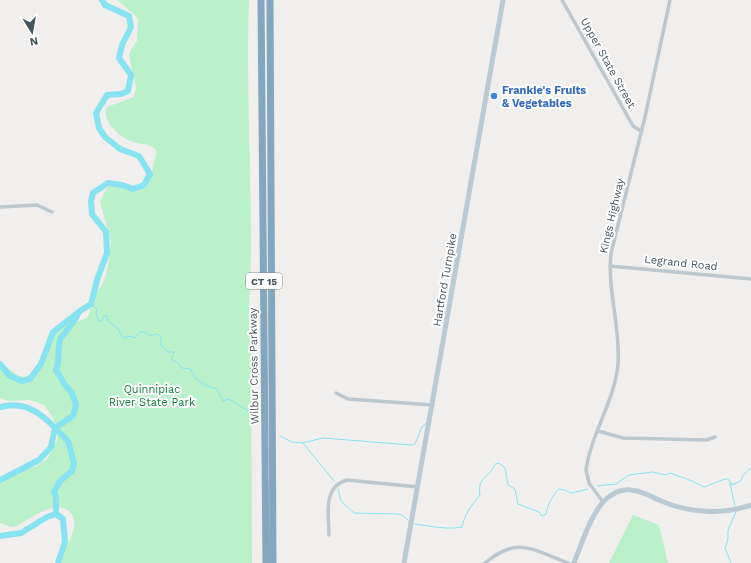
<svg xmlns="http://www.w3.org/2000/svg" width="751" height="563" font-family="'Work Sans',sans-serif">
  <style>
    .green { fill: #baf0ca }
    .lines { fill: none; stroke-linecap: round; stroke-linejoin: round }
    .stream { stroke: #86e3ef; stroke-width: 1 }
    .river { stroke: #86e3ef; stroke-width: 6 }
    .minor { stroke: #bcc7ce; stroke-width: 3.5 }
    .secondary { stroke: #bbc9d3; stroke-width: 5 }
    .motorway { stroke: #84a6bf; stroke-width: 7 }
    .shop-dot { fill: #3f7fe0; stroke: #fff; stroke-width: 1.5 }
    .labels { text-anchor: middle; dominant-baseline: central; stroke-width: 4; stroke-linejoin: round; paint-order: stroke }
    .shield { fill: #fff; stroke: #7e878d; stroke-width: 1 }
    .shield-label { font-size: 10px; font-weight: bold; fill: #46545c }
    .street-label { font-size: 11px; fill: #46545c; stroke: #fff }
    .shop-label { font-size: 11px; font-weight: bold; fill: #366cbe; stroke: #fff; text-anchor: start }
    .park-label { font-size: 11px; fill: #148040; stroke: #fff }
  </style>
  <rect width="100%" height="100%" fill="#f1eeee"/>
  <path class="green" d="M117 0H249C246 81 251 162 251 243 251 279 247 315 251 352L252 563H61C64 551 71 540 74 528 75 523 74 517 71 513 57 497 29 519 15 527H11L0 523V478L37 466 48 458 57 441 58 430 52 416 44 405 30 400 8 401 0 398V363L19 376 24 377 34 373 46 359 51 337 62 327 87 318 90 311 94 293 101 287 106 276 110 252 111 242 100 202 106 189 110 186C136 189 150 199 153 165 154 160 157 156 156 150 149 143 142 145 133 142 120 138 101 121 107 107L134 97 136 88 129 56 130 51 137 41 138 20 136 16Z
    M633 515 659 525 668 563H609Z"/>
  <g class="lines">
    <path class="stream" d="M91 304 97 309 96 313 99 321H102L104 316H107L108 321 118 329 123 338 130 336 135 338 140 332H145L150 336 158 334 161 337V345L167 352H174L171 359 178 363 182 368 191 369C193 380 207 387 217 389L223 401 229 399 260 418
      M280 436 292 442 302 443 323 438 411 445 415 444 422 427 426 423
      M303 443 334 481
      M730 484 735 506
      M597 486 616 484 629 475 653 472 665 475 670 473 692 481 704 487 725 479H728L732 485 741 481 743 475 751 468
      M338 489 341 501 354 513 397 514 402 515 408 520
      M415 524C431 526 446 530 462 527 464 516 472 504 480 495 477 476 489 479 495 464L499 463 505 468 508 485 515 489 518 504 539 512 542 516 546 514C547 506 553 494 559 489L565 490 571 493 588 489
      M731 563 725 548 728 539V530L736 512"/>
    <path class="river" d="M0 364 10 376 22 381 30 379 41 364 53 332 80 311 91 304 97 280 107 253 106 232 92 214 91 201 93 193 108 183 122 185 133 189 144 185 150 174 139 156 120 149 105 137 99 128 96 113 107 95 121 94 128 91 131 75 119 58 122 45 131 27 129 16 105 5 102 0
      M0 407C24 401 40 412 55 428L51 447 39 460 0 480
      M56 514V497L54 492 60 481 72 471 74 463 68 441 55 428 73 416 76 405 72 393 65 385 56 370C60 361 57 345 61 338 67 329 75 322 79 312
      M0 536 21 533 47 517 56 514 63 519 65 542 58 563"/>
    <path class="minor" d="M562 0 633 126 641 131
      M0 207 37 205 52 212
      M610 266 751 279
      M336 393 348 399 433 405
      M598 431 623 438 706 440 715 437
      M603 502 589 483 586 470C591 434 614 402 618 365 621 328 607 291 611 253L645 117 670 0
      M329 535C329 515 322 487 347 480L418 487
      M485 563C519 535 532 550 568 563"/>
    <path class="secondary" d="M404 563 503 0
      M574 563C582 543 589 519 603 502 610 495 620 489 630 490 641 490 651 497 661 501 690 513 722 515 751 505"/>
    <path class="motorway" d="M261 0 266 563
      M270 0 273 563"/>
  </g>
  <circle class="shop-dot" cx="494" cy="96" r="4"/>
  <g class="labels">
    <rect class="shield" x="246" y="273" width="36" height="16" rx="3"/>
    <g class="shield-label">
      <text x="264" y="281">CT 15</text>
    </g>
    <g class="street-label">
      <text transform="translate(608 63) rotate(61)">Upper State Street</text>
      <text transform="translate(612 216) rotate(-77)">Kings Highway</text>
      <text transform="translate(681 263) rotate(6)">Legrand Road</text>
      <text transform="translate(445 280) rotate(-80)">Hartford Turnpike</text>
      <text transform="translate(254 366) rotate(-91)">Wilbur Cross Parkway</text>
    </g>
    <g class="shop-label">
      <text x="502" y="90">Frankie's Fruits<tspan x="502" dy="13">&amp; Vegetables</tspan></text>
    </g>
    <g class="park-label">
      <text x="152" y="389">Quinnipiac<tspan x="152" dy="13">River State Park</tspan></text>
    </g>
  </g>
  <g transform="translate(32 32) rotate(169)" stroke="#ffffff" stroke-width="3" paint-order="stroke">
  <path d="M0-3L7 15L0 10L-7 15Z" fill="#46545c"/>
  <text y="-6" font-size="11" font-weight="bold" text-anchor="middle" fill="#46545c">N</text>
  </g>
</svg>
